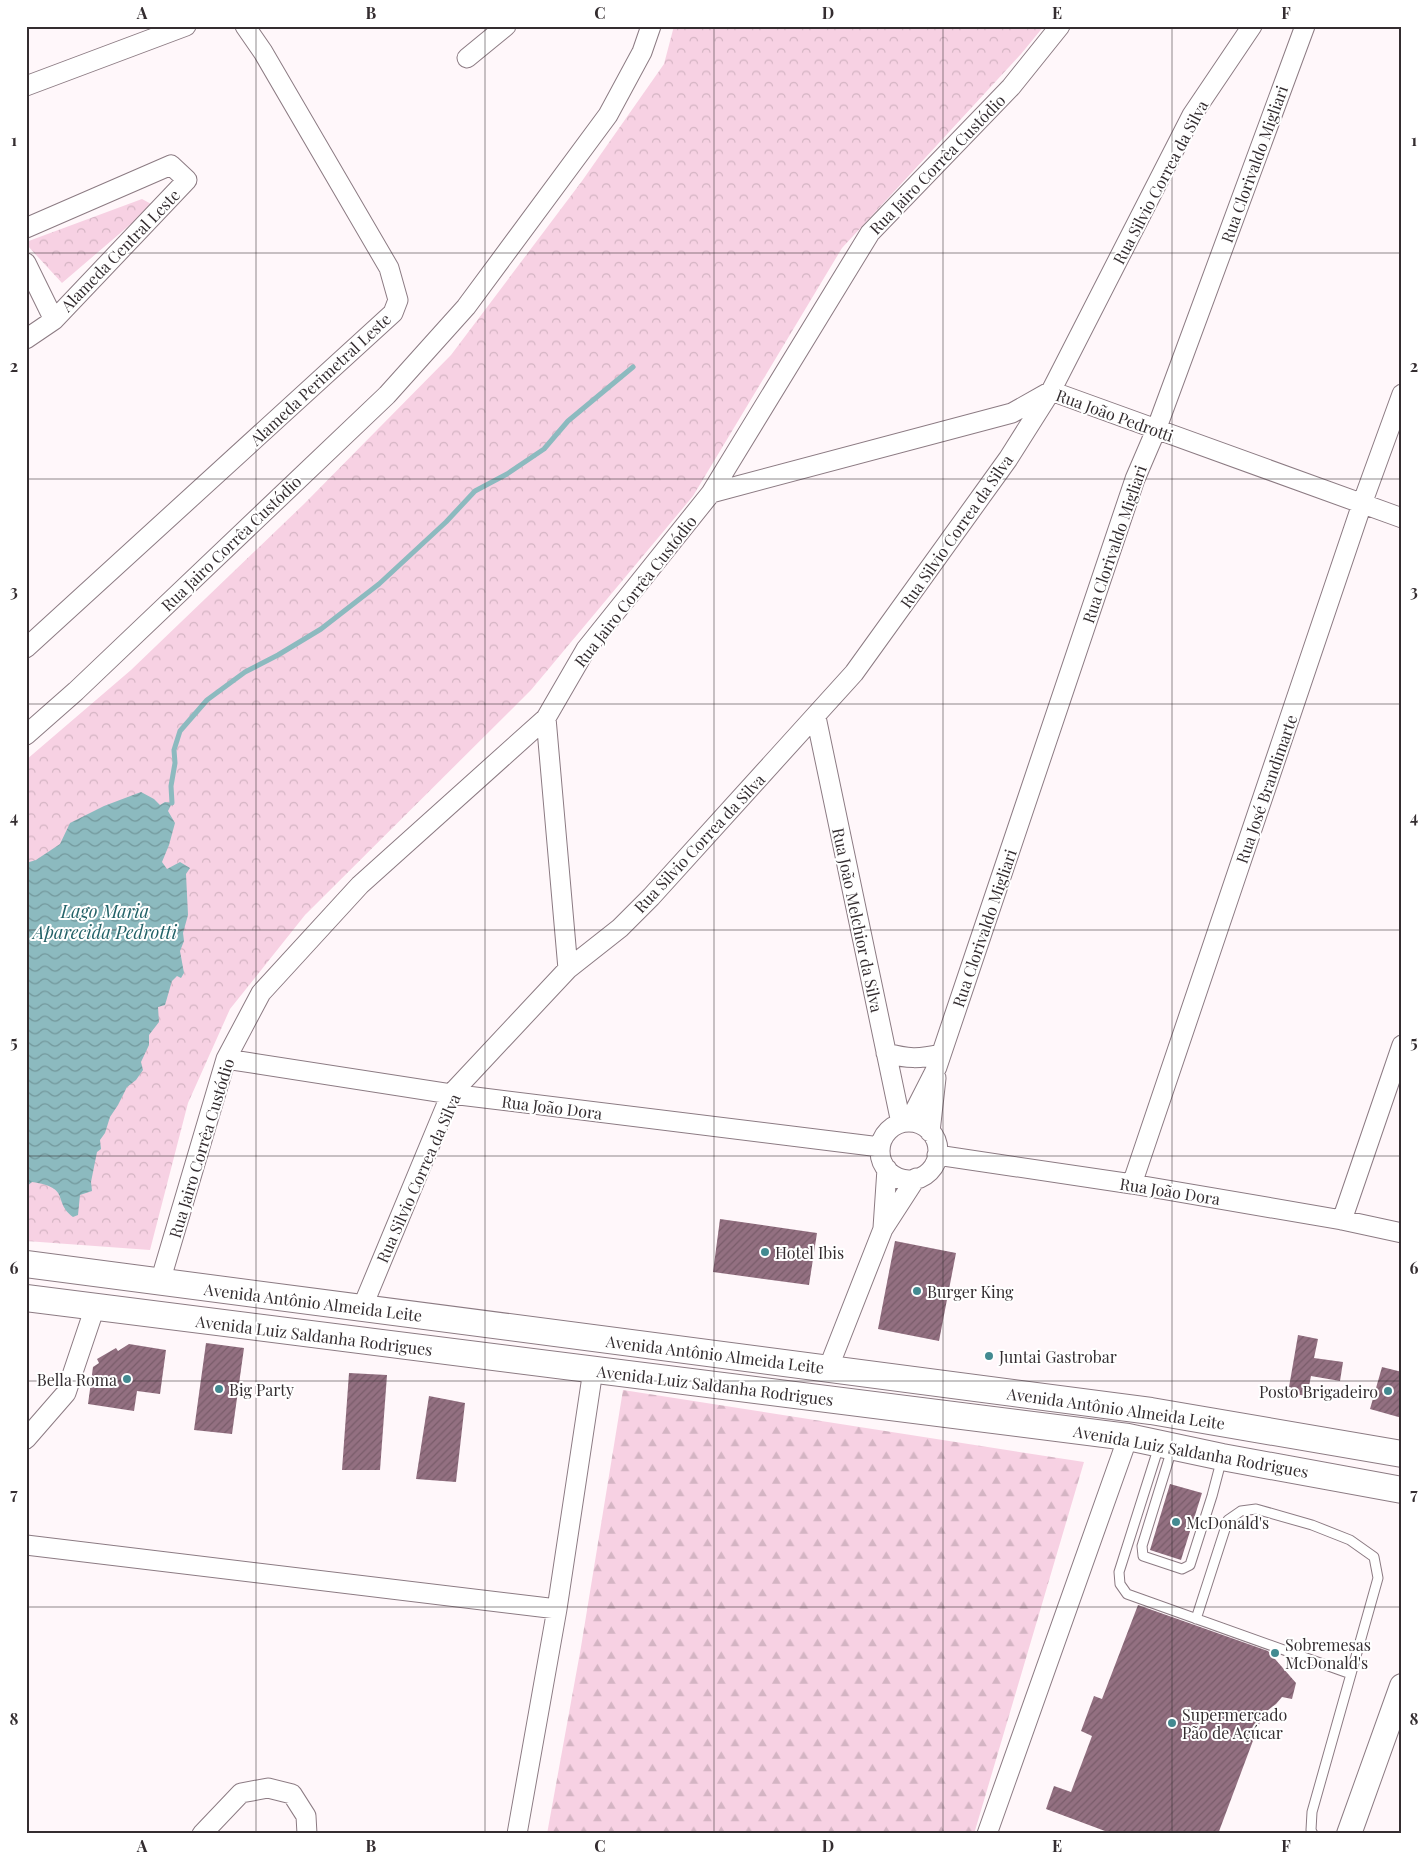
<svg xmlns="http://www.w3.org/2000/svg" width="1428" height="1860" font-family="'Playfair Display',serif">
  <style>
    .forest { fill: url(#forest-firs) }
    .park { fill: url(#park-crowns) }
    .water { fill: url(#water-waves) }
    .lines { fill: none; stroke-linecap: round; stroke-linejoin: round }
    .stream { stroke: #8cbabf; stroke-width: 5 }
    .building { fill: url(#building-hatch) }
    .service-casing { stroke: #8c7b83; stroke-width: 11 }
    .minor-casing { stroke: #8c7b83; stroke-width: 21 }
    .tertiary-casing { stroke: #8c7b83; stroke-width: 26 }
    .secondary-casing { stroke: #8c7b83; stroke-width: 28 }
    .service { stroke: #fff; stroke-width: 9 }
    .minor { stroke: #fff; stroke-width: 19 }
    .tertiary { stroke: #fff; stroke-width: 24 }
    .secondary { stroke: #fff; stroke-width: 26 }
    .grid { fill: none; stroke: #342d30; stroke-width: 1; stroke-opacity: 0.55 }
    .poi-dot { fill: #438a91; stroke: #fff; stroke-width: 2 }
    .labels { text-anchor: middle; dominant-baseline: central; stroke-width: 4; stroke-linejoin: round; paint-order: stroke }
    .street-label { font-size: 16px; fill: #342d30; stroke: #fff }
    .poi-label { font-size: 16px; fill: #342d30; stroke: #fff; text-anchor: start }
    .water-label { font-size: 18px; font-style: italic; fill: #236268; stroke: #fff }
    .neatline { fill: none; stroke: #342d30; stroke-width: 2 }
    .grid-label { font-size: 16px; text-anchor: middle; font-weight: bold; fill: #342d30 }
  </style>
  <defs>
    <pattern id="forest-firs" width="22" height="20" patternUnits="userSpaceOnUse" patternTransform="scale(1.25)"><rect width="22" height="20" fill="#f7d1e3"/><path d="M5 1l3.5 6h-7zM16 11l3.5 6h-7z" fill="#d4b4c3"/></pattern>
    <pattern id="park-crowns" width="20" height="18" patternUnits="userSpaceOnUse" patternTransform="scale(1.25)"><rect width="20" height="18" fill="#f7d1e3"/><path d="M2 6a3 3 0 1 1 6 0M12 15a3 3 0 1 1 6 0" fill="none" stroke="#d4b4c3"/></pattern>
    <pattern id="water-waves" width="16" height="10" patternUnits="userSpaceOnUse" patternTransform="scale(1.25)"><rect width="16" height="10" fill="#8cbabf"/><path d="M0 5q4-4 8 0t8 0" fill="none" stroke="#73989c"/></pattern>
    <pattern id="building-hatch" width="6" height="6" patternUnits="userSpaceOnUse" patternTransform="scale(1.25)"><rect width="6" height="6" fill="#937081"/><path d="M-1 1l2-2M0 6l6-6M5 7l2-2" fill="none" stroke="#795c6a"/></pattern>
  </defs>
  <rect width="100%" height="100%" fill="#fff7fa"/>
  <path class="forest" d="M623 1390 1084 1462 974 1834H547L581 1647Z"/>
  <path class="park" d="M674 26H1044L1021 54 842 248 693 496 531 690 305 915 230 1009 188 1103 150 1250 26 1241V760L131 670 304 504 451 355 582 181 664 64Z
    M142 199 153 205 62 283 26 244V242Z"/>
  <path class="water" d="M141 792 154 799 160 805 165 802 172 803 168 811 175 823 169 845 162 862 167 869 180 862 190 868 186 874 188 915 183 933 184 941 180 951 184 973 181 978 177 976 172 981 165 1005 158 1007 159 1022 149 1035V1045L141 1062 143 1070 136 1080 127 1087 118 1105 110 1117 105 1133 100 1140 101 1149 97 1152 91 1182 92 1191 80 1195 78 1215 73 1217C52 1201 72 1188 32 1182L26 1187V863L36 860 60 844 70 823 104 806Z"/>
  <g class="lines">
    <path class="stream" d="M172 803 171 786 175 763 174 750 180 731 207 700 245 672 278 655 321 629 379 584 446 522 475 491 507 474 544 449 568 421 633 367"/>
  </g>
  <path class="building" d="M720 1219 817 1233 809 1285 713 1272Z
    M895 1241 956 1253 939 1341 878 1329Z
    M1298 1335 1318 1339 1314 1358 1343 1362 1340 1381 1311 1376 1307 1396 1288 1393Z
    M206 1343 244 1348 232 1434 194 1430Z
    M129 1344 166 1350 160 1394 137 1391 134 1411 88 1404 93 1367 99 1363 97 1359 116 1348 118 1351Z
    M1382 1367 1402 1372V1418L1370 1409Z
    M349 1373 387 1375 380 1470H342Z
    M429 1396 465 1403 456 1482 416 1479Z
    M1170 1484 1202 1493 1181 1560 1150 1550Z
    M1138 1605 1268 1651 1296 1683 1292 1699 1282 1697 1276 1704 1263 1714 1218 1834H1113L1046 1809 1054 1786 1071 1792 1092 1736 1081 1731 1094 1696 1102 1699Z"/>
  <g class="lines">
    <g class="service-casing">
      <path id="service" d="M1159 1446 1119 1572 1120 1584 1127 1594 1351 1674 1312 1812 1311 1830 1313 1834
        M1172 1449 1142 1546 1143 1556 1182 1569 1190 1565 1212 1496 1222 1458
        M1196 1619 1228 1520 1241 1511 1256 1509 1312 1525 1350 1540 1374 1557 1378 1578 1351 1674"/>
    </g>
    <g class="minor-casing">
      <path id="minor" d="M467 58 506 26
        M26 86 186 26
        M26 228 171 165 187 180 54 320 26 339
        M26 263 54 320
        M711 493 1012 413 1051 391 1402 518
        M26 648 393 313 398 300 389 268 263 52 245 26
        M816 717 901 1123
        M546 718 568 969
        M26 735 76 691 387 395 466 307 608 115 642 52 651 26
        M886 1053C908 1059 919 1059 941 1054
        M226 1059 451 1094 880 1147
        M909 1122 937 1067 1135 479 1156 430 1305 26
        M880 1151a29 29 0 1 1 58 0a29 29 0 1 1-58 0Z
        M930 1132 936 1078
        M937 1155 1132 1184 1342 1220 1402 1233
        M1132 1184 1362 504 1402 394
        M1342 1220 1402 1045
        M883 1228 887 1169
        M160 1282 226 1059 261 993 360 885 546 718 586 649 711 493 870 233 1011 87 1060 26
        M362 1308 451 1094 568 969 620 928 651 897 854 673 1008 459 1051 391 1192 115 1252 26
        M828 1369 883 1229 916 1178
        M26 1439 66 1393 95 1307
        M26 1545 557 1609
        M202 1834 241 1793 268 1788 292 1794 306 1816 307 1834
        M517 1834 557 1609 593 1370
        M987 1834 1128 1437"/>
    </g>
    <g class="tertiary-casing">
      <path id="tertiary" d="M1349 1834 1402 1686"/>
    </g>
    <g class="secondary-casing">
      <path id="secondary" d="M26 1264 1151 1411 1402 1454
        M26 1298 1128 1437 1222 1457 1402 1490"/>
    </g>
    <use href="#service" class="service"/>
    <use href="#minor" class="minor"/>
    <use href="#tertiary" class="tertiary"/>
    <use href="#secondary" class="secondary"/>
  </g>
  <path class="grid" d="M256 26V1834M485 26V1834M714 26V1834M943 26V1834M1172 26V1834M26 253H1402M26 479H1402M26 704H1402M26 930H1402M26 1156H1402M26 1381H1402M26 1607H1402"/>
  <g class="poi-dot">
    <circle cx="765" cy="1252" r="5"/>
    <circle cx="917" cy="1291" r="5"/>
    <circle cx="989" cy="1356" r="5"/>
    <circle cx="127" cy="1379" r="5"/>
    <circle cx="219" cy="1389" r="5"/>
    <circle cx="1388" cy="1391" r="5"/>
    <circle cx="1176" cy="1522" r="5"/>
    <circle cx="1275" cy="1653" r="5"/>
    <circle cx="1172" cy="1723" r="5"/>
  </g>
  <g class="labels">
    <g class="street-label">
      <text transform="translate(937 164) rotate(-46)">Rua Jairo Corrêa Custódio</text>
      <text transform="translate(1254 164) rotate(-70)">Rua Clorivaldo Migliari</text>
      <text transform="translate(1160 182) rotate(-62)">Rua Silvio Correa da Silva</text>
      <text transform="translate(120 250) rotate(-46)">Alameda Central Leste</text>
      <text transform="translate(320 379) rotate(-43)">Alameda Perimetral Leste</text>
      <text transform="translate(1115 415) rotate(20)">Rua João Pedrotti</text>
      <text transform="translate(956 531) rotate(-55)">Rua Silvio Correa da Silva</text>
      <text transform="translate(231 543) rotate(-44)">Rua Jairo Corrêa Custódio</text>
      <text transform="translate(1114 544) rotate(-71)">Rua Clorivaldo Migliari</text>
      <text transform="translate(635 591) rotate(-52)">Rua Jairo Corrêa Custódio</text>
      <text transform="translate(1266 789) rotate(-71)">Rua José Brandimarte</text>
      <text transform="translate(699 843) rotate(-47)">Rua Silvio Correa da Silva</text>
      <text transform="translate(858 920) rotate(78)">Rua João Melchior da Silva</text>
      <text transform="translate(984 928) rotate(-71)">Rua Clorivaldo Migliari</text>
      <text transform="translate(552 1107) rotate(7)">Rua João Dora</text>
      <text transform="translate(201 1148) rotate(-73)">Rua Jairo Corrêa Custódio</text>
      <text transform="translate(418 1178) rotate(-66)">Rua Silvio Correa da Silva</text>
      <text transform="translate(1170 1191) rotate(9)">Rua João Dora</text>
      <text transform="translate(313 1302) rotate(7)">Avenida Antônio Almeida Leite</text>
      <text transform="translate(314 1335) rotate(7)">Avenida Luiz Saldanha Rodrigues</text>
      <text transform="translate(715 1354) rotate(7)">Avenida Antônio Almeida Leite</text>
      <text transform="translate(715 1385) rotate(7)">Avenida Luiz Saldanha Rodrigues</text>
      <text transform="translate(1116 1408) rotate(8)">Avenida Antônio Almeida Leite</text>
      <text transform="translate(1191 1451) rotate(10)">Avenida Luiz Saldanha Rodrigues</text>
    </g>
    <g class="poi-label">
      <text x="775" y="1252">Hotel Ibis</text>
      <text x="927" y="1291">Burger King</text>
      <text x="999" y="1356">Juntai Gastrobar</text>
      <text x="117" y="1379" text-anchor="end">Bella Roma</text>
      <text x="229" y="1389">Big Party</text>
      <text x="1378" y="1391" text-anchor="end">Posto Brigadeiro</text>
      <text x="1186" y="1522">McDonald's</text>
      <text x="1285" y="1644">Sobremesas<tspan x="1285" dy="18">McDonald's</tspan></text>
      <text x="1182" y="1714">Supermercado<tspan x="1182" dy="18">Pão de Açúcar</tspan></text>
    </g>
    <g class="water-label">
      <text x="105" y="911">Lago Maria<tspan x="105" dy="21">Aparecida Pedrotti</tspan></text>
    </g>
  </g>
  <rect width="1428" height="1860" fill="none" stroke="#ffffff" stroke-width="55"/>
  <rect x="28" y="28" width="1372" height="1804" class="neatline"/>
  <g class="grid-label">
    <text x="142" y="19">A</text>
    <text x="371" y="19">B</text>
    <text x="600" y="19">C</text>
    <text x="828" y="19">D</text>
    <text x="1057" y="19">E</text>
    <text x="1286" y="19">F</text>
    <text x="14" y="146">1</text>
    <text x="1414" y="146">1</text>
    <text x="14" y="372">2</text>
    <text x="1414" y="372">2</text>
    <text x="14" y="597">3</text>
    <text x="1414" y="597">3</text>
    <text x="14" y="823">4</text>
    <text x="1414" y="823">4</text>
    <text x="14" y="1048">5</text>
    <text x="1414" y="1048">5</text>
    <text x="14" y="1274">6</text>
    <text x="1414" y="1274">6</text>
    <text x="14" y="1500">7</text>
    <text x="1414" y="1500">7</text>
    <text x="14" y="1725">8</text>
    <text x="1414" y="1725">8</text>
    <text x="142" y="1852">A</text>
    <text x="371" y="1852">B</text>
    <text x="600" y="1852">C</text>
    <text x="828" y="1852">D</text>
    <text x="1057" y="1852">E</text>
    <text x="1286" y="1852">F</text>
  </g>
</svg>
